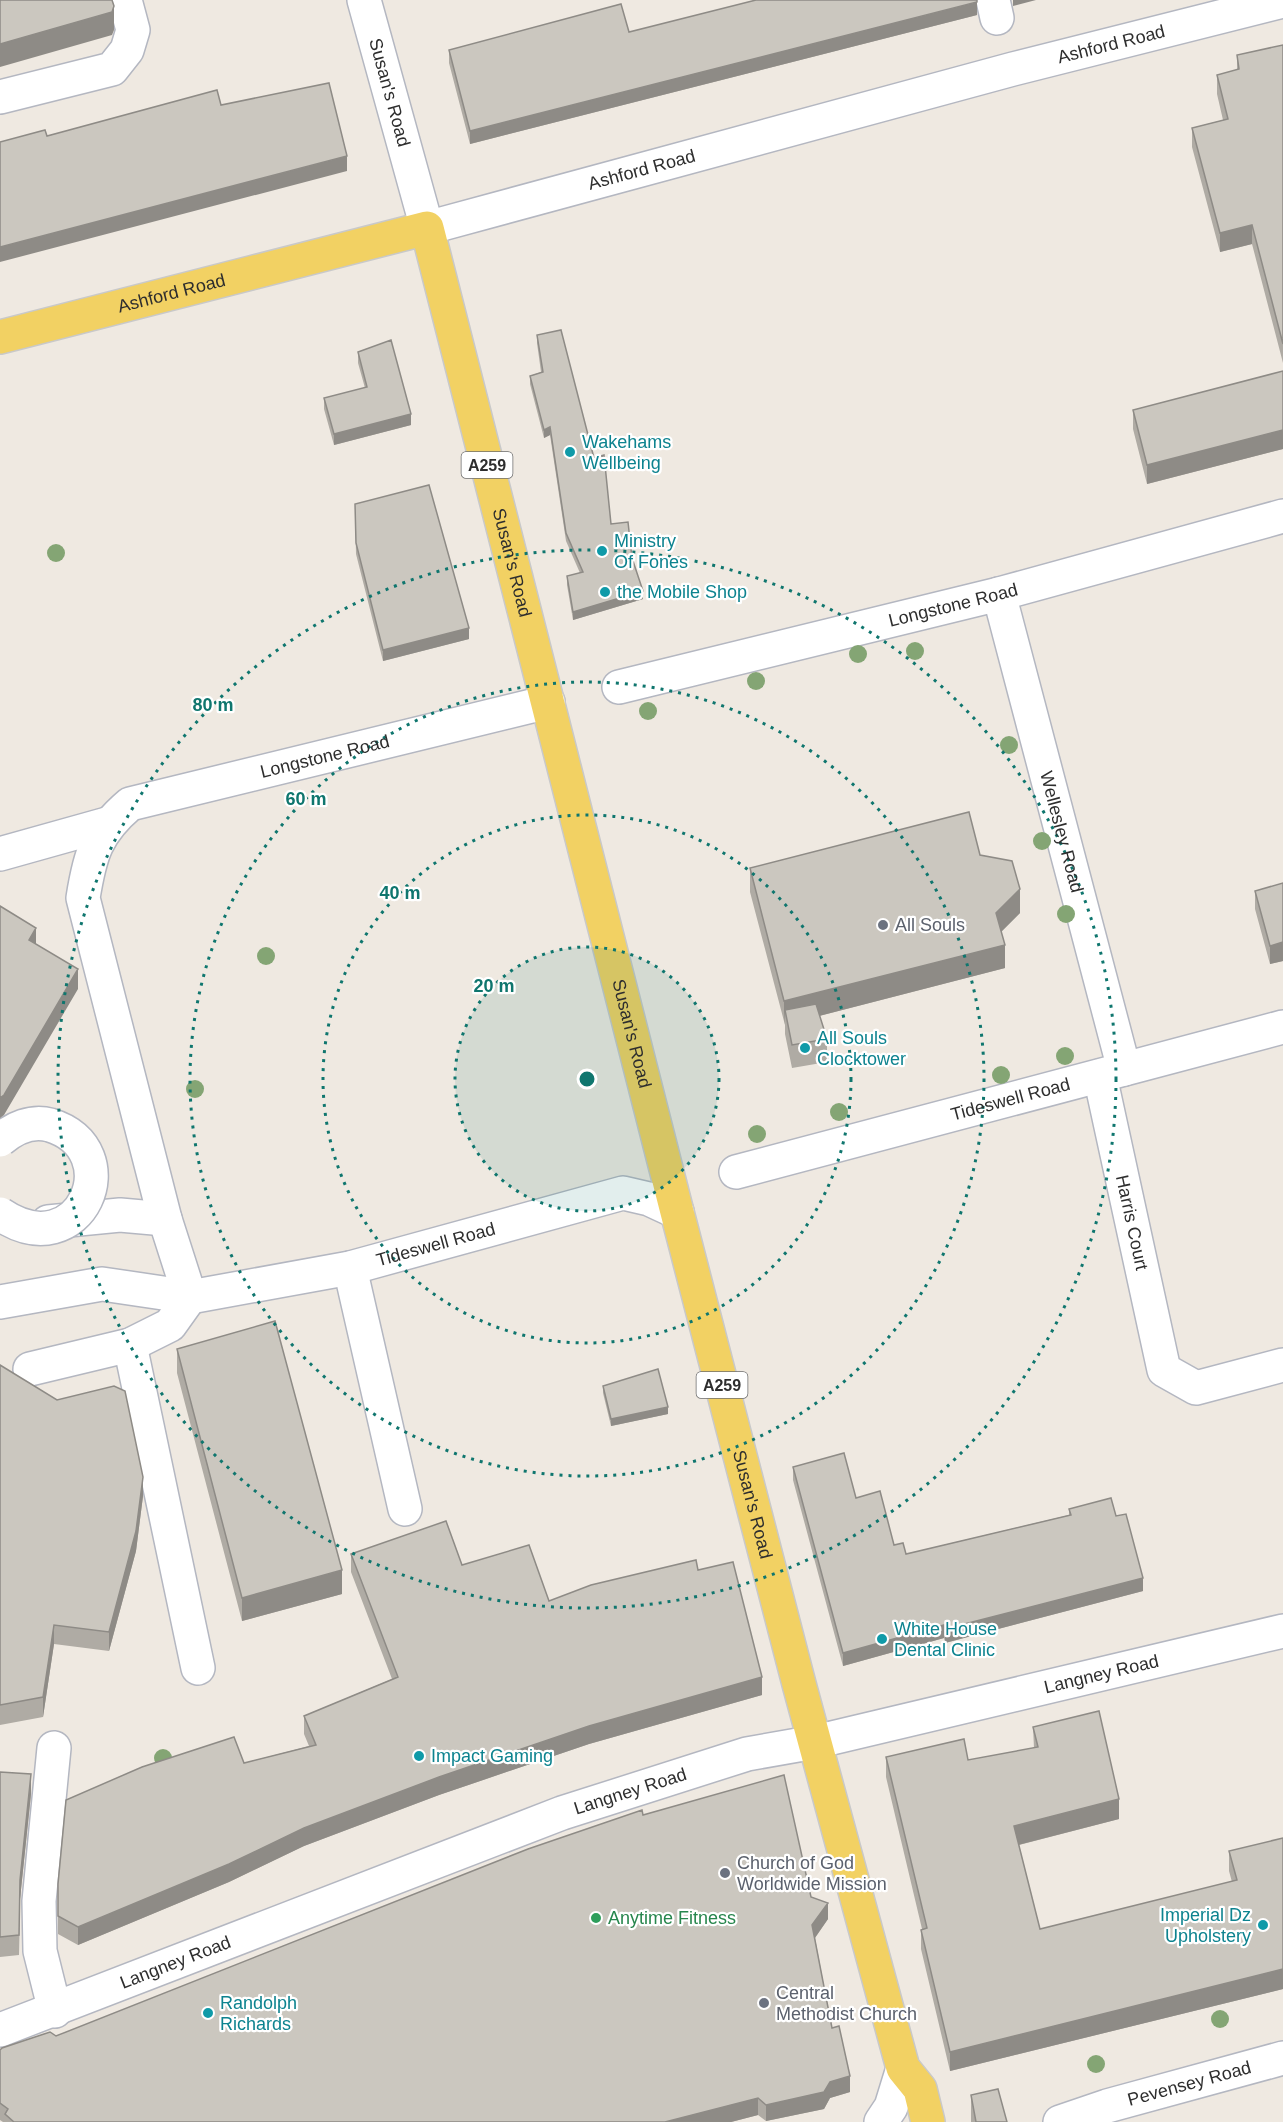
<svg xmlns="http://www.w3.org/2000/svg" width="1283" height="2122" font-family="Arial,sans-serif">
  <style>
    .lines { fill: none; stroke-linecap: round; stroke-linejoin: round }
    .minor-casing { stroke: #b4b7c1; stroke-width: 36 }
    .major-casing { stroke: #c9c9c9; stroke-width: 36 }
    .minor { stroke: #fff; stroke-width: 33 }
    .major { stroke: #f2d163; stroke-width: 33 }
    .minor-bridge-casing { stroke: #b4b7c1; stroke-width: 36; stroke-linecap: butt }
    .minor-bridge { stroke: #fff; stroke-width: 33 }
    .tree { fill: #84a574 }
    .wall { fill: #afaba4 }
    .shaded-wall { fill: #8e8b86 }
    .building { fill: #cbc7bf; stroke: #8e8b86; stroke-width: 1.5 }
    .ring { fill: none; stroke: #0f766e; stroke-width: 3; stroke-dasharray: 3 6 }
    .culture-dot { fill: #0f9aa8; stroke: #fff; stroke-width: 2 }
    .worship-dot { fill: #6b7280; stroke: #fff; stroke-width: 2 }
    .leisure-dot { fill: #2e9e5b; stroke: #fff; stroke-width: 2 }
    .labels { text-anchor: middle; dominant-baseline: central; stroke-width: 4.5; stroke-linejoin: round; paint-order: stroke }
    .shield { fill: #fff; stroke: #6d6d6d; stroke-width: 1.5 }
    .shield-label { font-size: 16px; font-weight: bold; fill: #2e2e2e }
    .street-label { font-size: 18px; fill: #2e2e2e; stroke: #fff }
    .culture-label { font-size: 18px; fill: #0d838f; stroke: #fff; text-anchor: start }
    .worship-label { font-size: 18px; fill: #5b616d; stroke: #fff; text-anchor: start }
    .leisure-label { font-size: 18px; fill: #27864d; stroke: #fff; text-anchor: start }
    .centre { fill: #0f766e; stroke: #fff; stroke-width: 3 }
    .ring-label { font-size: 18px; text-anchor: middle; font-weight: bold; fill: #0f766e; stroke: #fff; stroke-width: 4.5; stroke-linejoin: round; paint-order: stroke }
  </style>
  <rect width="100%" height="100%" fill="#efe9e1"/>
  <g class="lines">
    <g class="minor-casing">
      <g id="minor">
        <path id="s1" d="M364 0 427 228 1013 69 1283 1"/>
        <path d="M993 0 997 18"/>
        <path d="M0 97 112 69 127 50 133 30 125 0"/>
        <path id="s2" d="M999 594 1124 1069"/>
        <path id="s3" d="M619 687 999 594 1283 516"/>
        <path d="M0 854 107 824"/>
        <path id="s4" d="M1100 1076 1164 1370 1196 1388 1283 1365"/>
        <path id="s5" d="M736 1172 1283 1027"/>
        <path d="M48 1222 120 1215 165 1219"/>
        <path d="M350 1268 405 1509"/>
        <path id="s6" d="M190 1297 165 1219 83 898C90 854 96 833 130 804L548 702"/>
        <path id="s7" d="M0 1302 102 1284 190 1297 350 1268 623 1193 649 1199 677 1212"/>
        <path d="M130 1345 198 1668"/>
        <path d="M30 1369 130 1345 170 1325 190 1297"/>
        <path d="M54 1748 39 1901 40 1951 55 2011"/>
        <path id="s8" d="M0 2030 562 1813 747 1754 815 1742 1283 1631"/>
        <path d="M881 2122 891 2107 903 2068"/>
        <path id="s9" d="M1060 2122 1107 2106 1283 2058"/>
      </g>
    </g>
    <g class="major-casing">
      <g id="major">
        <path id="s10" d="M0 337 427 228 677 1212 799 1684 903 2068 920 2089 928 2122"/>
      </g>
    </g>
    <use href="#minor" class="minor"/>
    <use href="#major" class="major"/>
    <g class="minor-bridge-casing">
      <path id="minor-bridge" d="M0 1140C14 1128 32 1120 50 1125 131 1150 81 1269 0 1214"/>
    </g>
    <use href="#minor-bridge" class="minor-bridge"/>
  </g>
  <g class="tree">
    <circle cx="56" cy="553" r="9"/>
    <circle cx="915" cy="651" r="9"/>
    <circle cx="858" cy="654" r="9"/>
    <circle cx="756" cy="681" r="9"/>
    <circle cx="648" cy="711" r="9"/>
    <circle cx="1009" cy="745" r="9"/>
    <circle cx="1042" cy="841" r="9"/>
    <circle cx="1066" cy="914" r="9"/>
    <circle cx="266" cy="956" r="9"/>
    <circle cx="1065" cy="1056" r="9"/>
    <circle cx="1001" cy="1075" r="9"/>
    <circle cx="195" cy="1089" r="9"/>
    <circle cx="839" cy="1112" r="9"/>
    <circle cx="757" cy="1134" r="9"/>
    <circle cx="163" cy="1758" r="9"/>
    <circle cx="1220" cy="2019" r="9"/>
    <circle cx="1096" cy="2064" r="9"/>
  </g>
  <path class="wall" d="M977 15 470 144 449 63V50L629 32Z
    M1283 45V363L1252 244 1220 252 1192 147V128L1223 120 1217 94V75L1237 70V55Z
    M537 335 611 524 632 558 643 599 573 620 567 585V576L580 573 566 541 550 435 544 438 530 384V376L541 372 537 343Z
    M358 352 411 425 334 445 324 409V398L365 388 358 363Z
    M1283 371V449L1147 484 1133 429V410Z
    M355 504 469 639 383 661 356 554Z
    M980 855 1020 913 1001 932 1005 968 819 1016 827 1039V1062L792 1068 785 1034V1025L750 892V868Z
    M1283 883V961L1270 964 1255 909V891Z
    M177 1349 342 1594 242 1621 177 1373Z
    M0 1365 143 1496 136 1551 109 1651 54 1644 43 1717 0 1725Z
    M603 1386 668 1414 611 1426 603 1393Z
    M793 1467 856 1498 894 1545 906 1554 1069 1515V1509L1116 1516 1143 1591 945 1643 944 1638 843 1666 793 1480Z
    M351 1554 462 1565 549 1601 698 1570 762 1695 589 1744 439 1795 304 1846 229 1882 78 1945 58 1934V1884L244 1763 309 1746 304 1734V1716L392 1679 351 1572Z
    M1033 1727 1119 1819 1019 1845 1040 1929 1232 1882 1229 1871V1851L1283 1989 950 2071 921 1949V1930L922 1929 886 1777V1757L968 1760 1034 1748Z
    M0 1772 31 1794 20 1899 19 1955 0 1957Z
    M643 1815 811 1897 828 1919 815 1938 832 2028 850 2092 830 2098 824 2109 766 2121 758 2115 731 2122H3L0 2120V2050L56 2036Z
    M971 2095 1007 2122H971Z"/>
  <path class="shaded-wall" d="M1013 0H1036L1013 6Z
    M977 2V15L470 144V131Z
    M114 6V30L112 35 0 67V44Z
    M347 156V171L0 262V247Z
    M1252 225V244L1220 252V233Z
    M411 414V425L334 445V434Z
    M550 427V435L544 438V430Z
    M1283 430V449L1147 484V465Z
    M643 591V599L573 620V612Z
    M469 628V639L383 661V650Z
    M1020 889V913L996 937V913Z
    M36 928V948L29 940Z
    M1283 942V961L1270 964V946Z
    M1005 945V968L788 1024 785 1010 784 1025V1001Z
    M78 969V989L4 1115 0 1118V1098Z
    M668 1407V1414L611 1426V1419Z
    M143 1477V1496L136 1551 109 1651V1632Z
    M342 1570V1594L242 1621V1598Z
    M1143 1578V1591L945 1643V1629Z
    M54 1625V1644L43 1717V1697Z
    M944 1625V1638L843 1666V1653Z
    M762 1677V1695L589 1744 439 1795 304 1846 229 1882 78 1945V1927L304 1828 439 1777 589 1726Z
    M31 1774V1794L20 1899 19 1955 20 1880Z
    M1119 1799V1819L1014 1846V1826Z
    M828 1903V1919L812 1942V1925Z
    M1283 1969V1989L950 2071V2052Z
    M850 2076V2092L830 2098 824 2109 766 2121V2105L830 2082Z
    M758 2098V2115L731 2122H665Z"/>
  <path class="building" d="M0 0H112L114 6 112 12 0 44Z
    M756 0H977V2L470 131 449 50 621 4 629 32Z
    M1283 45V344L1252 225 1220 233 1192 128 1228 119 1217 75 1239 69 1237 55Z
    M329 83 347 156 0 247V142L45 130 47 136 217 90 221 105Z
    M561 330 594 458 604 455 611 524 628 522 632 558 643 591 573 612 567 576 583 572 566 533 550 427 544 430 530 376 543 372 537 335Z
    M391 340 411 414 334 434 324 398 367 387 358 352Z
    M1283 371V430L1147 465 1133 410Z
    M429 485 469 628 383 650 356 543 355 504Z
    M969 812 980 855 1012 861 1020 889 996 913 1005 945 784 1001 750 868Z
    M1283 883V942L1270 946 1255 891Z
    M0 906 36 928 29 940 78 969 4 1095 0 1098Z
    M816 1004 827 1039 792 1045 785 1010Z
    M275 1321 342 1570 242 1598 177 1349Z
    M0 1365 57 1400 114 1386 125 1391 143 1477 136 1531 109 1632 54 1625 43 1697 0 1705Z
    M658 1369 668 1407 611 1419 603 1386Z
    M844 1453 856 1498 880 1491 894 1545 903 1543 906 1554 1071 1515 1069 1509 1111 1498 1116 1516 1126 1514 1143 1578 945 1629 944 1625 843 1653 793 1467Z
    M446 1521 462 1565 529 1545 549 1601 591 1585 696 1560 698 1570 733 1562 762 1677 589 1726 439 1777 304 1828 229 1864 78 1927 58 1916V1884L66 1800 142 1767 234 1737 244 1763 316 1745 304 1716 398 1677 351 1554Z
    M1099 1711 1119 1799 1014 1826 1040 1929 1237 1880 1229 1851 1283 1838V1969L950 2052 921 1930 927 1928 886 1757 964 1739 968 1760 1038 1747 1033 1727Z
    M0 1772 31 1774 20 1880 19 1935 0 1937Z
    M784 1775 811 1897 828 1903 812 1925 832 2028 839 2026 850 2076 830 2082 824 2092 766 2105 758 2098 665 2122H14L5 2114 8 2109 0 2103V2050L2 2048 50 2032 56 2036 528 1849 642 1810 643 1815Z
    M998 2089 1007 2122H976L971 2095Z"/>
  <circle cx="587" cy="1079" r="132" fill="#0f766e" fill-opacity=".12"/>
  <g class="ring">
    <circle cx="587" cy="1079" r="132"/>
    <circle cx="587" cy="1079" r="264"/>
    <circle cx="587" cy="1079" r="397"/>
    <circle cx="587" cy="1079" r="529"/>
  </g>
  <g class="culture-dot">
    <circle cx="570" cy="452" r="6"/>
    <circle cx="602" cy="551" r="6"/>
    <circle cx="605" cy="592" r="6"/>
    <circle cx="805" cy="1048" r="6"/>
    <circle cx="882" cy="1639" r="6"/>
    <circle cx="419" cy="1756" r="6"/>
    <circle cx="1263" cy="1925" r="6"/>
    <circle cx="208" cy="2013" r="6"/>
  </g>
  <g class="worship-dot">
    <circle cx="883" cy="925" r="6"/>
    <circle cx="725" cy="1873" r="6"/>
    <circle cx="764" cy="2003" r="6"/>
  </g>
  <circle class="leisure-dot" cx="596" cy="1918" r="6"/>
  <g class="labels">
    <g class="shield">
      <rect x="461.5" y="452" width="51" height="26" rx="4.5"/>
      <rect x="696.5" y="1372" width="51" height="26" rx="4.5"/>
    </g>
    <g class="shield-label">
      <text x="487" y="465">A259</text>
      <text x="722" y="1385">A259</text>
    </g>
    <g class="street-label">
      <text stroke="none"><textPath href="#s1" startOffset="945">Ashford Road</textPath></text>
      <text stroke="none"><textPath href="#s1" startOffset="96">Susan's Road</textPath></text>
      <text stroke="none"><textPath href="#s1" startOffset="459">Ashford Road</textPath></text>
      <text stroke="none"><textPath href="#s10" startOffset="177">Ashford Road</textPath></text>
      <text stroke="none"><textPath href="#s10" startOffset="786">Susan's Road</textPath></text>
      <text stroke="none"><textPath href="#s3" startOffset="344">Longstone Road</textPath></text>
      <text stroke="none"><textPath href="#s6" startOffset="722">Longstone Road</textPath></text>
      <text stroke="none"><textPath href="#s2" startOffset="246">Wellesley Road</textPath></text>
      <text stroke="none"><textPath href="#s10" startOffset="1272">Susan's Road</textPath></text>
      <text stroke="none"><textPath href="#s5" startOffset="284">Tideswell Road</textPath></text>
      <text stroke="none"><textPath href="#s4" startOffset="150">Harris Court</textPath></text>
      <text stroke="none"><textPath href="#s7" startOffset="444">Tideswell Road</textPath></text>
      <text stroke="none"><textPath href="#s10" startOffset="1758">Susan's Road</textPath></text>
      <text stroke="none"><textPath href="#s8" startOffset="1160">Langney Road</textPath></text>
      <text stroke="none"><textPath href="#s8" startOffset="674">Langney Road</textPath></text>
      <text stroke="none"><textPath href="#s8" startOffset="188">Langney Road</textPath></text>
      <text stroke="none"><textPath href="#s9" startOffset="135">Pevensey Road</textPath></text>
    </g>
    <g class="culture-label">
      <text x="582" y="442">Wakehams<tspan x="582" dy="21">Wellbeing</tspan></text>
      <text x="614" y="541">Ministry<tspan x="614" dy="21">Of Fones</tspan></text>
      <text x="617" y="592">the Mobile Shop</text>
      <text x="817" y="1038">All Souls<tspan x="817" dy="21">Clocktower</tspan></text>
      <text x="894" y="1629">White House<tspan x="894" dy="21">Dental Clinic</tspan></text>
      <text x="431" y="1756">Impact Gaming</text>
      <text x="1251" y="1915" text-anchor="end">Imperial Dz<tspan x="1251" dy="21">Upholstery</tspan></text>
      <text x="220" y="2003">Randolph<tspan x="220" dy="21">Richards</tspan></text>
    </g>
    <g class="worship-label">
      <text x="895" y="925">All Souls</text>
      <text x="737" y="1863">Church of God<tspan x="737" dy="21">Worldwide Mission</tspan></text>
      <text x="776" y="1993">Central<tspan x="776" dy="21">Methodist Church</tspan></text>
    </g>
    <g class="leisure-label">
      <text x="608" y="1918">Anytime Fitness</text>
    </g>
  </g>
  <circle cx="587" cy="1079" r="9" class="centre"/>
  <g class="ring-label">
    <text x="213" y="711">80 m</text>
    <text x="306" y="805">60 m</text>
    <text x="400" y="899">40 m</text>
    <text x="494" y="992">20 m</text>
  </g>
</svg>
